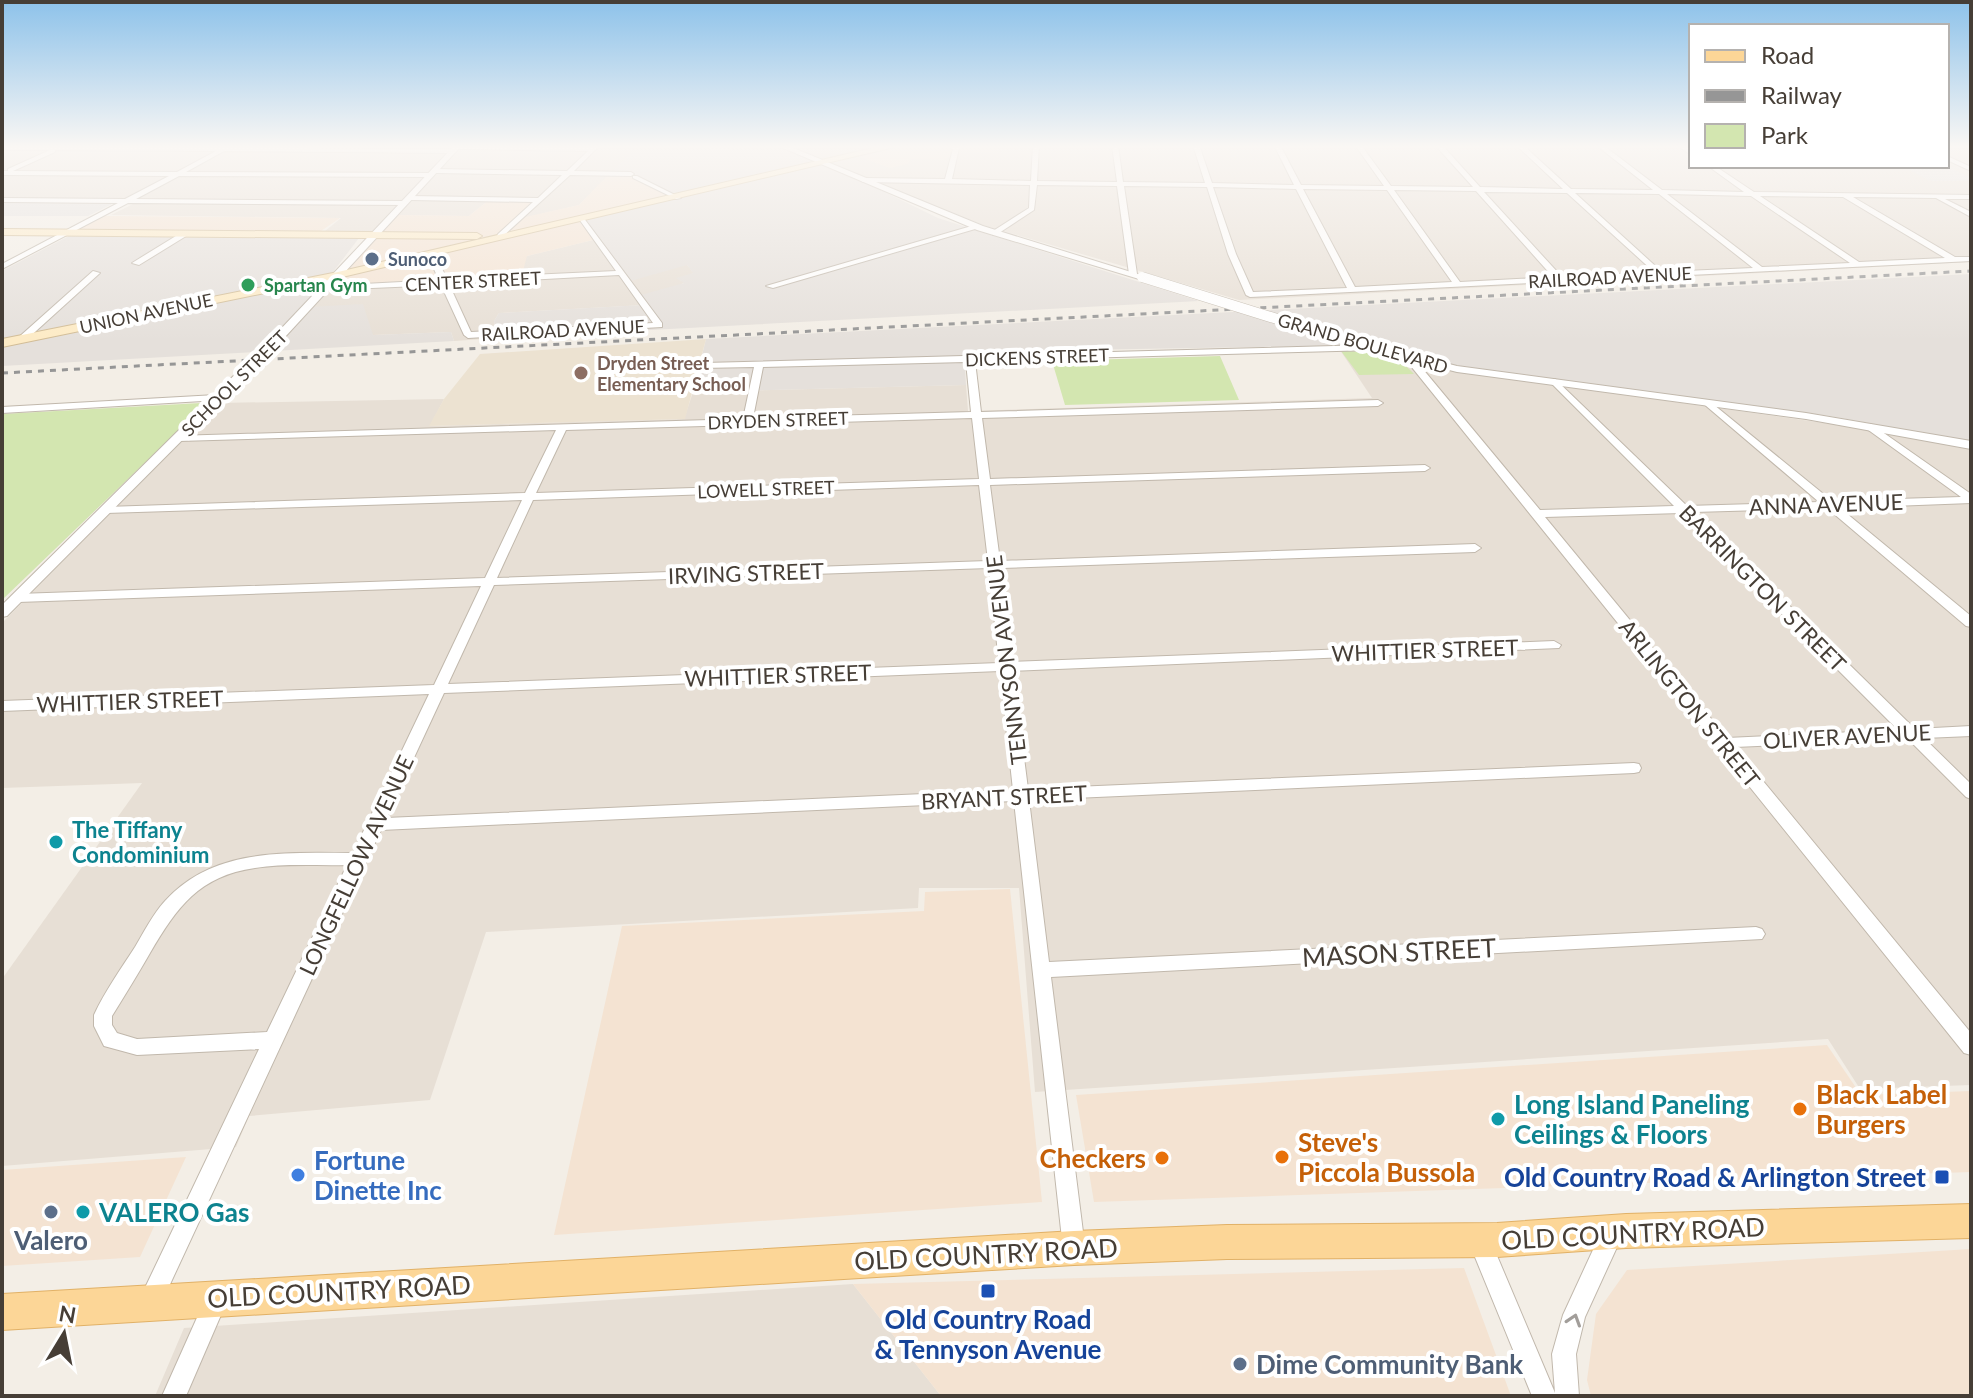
<svg xmlns="http://www.w3.org/2000/svg" width="1973" height="1398" font-family="Lato,sans-serif">
  <style>
    .residential { fill: #e7dfd5 }
    .commercial { fill: #f4e3d2 }
    .industrial { fill: #e5e0db }
    .education { fill: #ece2d1 }
    .green { fill: #d3e6b0 }
    .parking { fill: #e4e1de }
    .lines { fill: none; stroke-linecap: round; stroke-linejoin: round }
    .minor-casing { stroke: #c1b8ac; stroke-width: 2 }
    .tertiary-casing { stroke: #c1b8ac; stroke-width: 2 }
    .secondary-casing { stroke: #d2bd97; stroke-width: 2 }
    .primary-casing { stroke: #e1b167; stroke-width: 2 }
    .minor { fill: #fff; fill-rule: evenodd }
    .tertiary { fill: #fff; fill-rule: evenodd }
    .secondary { fill: #fdebc6; fill-rule: evenodd }
    .primary { fill: #fcd697; fill-rule: evenodd }
    .rail { stroke: #969696; stroke-width: 3; stroke-dasharray: 6 6; stroke-linecap: butt }
    .tertiary-bridge-casing { stroke: #c1b8ac; stroke-width: 11; stroke-linecap: butt }
    .tertiary-bridge { stroke: #fff; stroke-width: 10 }
    .oneway { stroke: #a29e9a }
    .service-dot { fill: #5c6f8a; stroke: #fff; stroke-width: 3 }
    .leisure-dot { fill: #2e9e5b; stroke: #fff; stroke-width: 3 }
    .education-dot { fill: #8d6e63; stroke: #fff; stroke-width: 3 }
    .culture-dot { fill: #0f9aa8; stroke: #fff; stroke-width: 3 }
    .food-dot { fill: #e8710a; stroke: #fff; stroke-width: 3 }
    .shop-dot { fill: #3f7fe0; stroke: #fff; stroke-width: 3 }
    .transit-dot { fill: #1a4fb4; stroke: #fff; stroke-width: 3 }
    .labels { text-anchor: middle; dominant-baseline: central; stroke-width: 8; stroke-linejoin: round; paint-order: stroke }
    .far-service-label { font-size: 18px; font-weight: bold; fill: #4e5e75; stroke: #fff; text-anchor: start }
    .far-street-label { font-size: 18px; fill: #463e36; stroke: #fff }
    .far-leisure-label { font-size: 18px; font-weight: bold; fill: #27864d; stroke: #fff; text-anchor: start }
    .far-education-label { font-size: 18px; font-weight: bold; fill: #785e54; stroke: #fff; text-anchor: start }
    .street-label { font-size: 22px; fill: #463e36; stroke: #fff }
    .culture-label { font-size: 22px; font-weight: bold; fill: #0d838f; stroke: #fff; text-anchor: start }
    .near-street-label { font-size: 26px; fill: #463e36; stroke: #fff }
    .near-food-label { font-size: 26px; font-weight: bold; fill: #c56008; stroke: #fff; text-anchor: start }
    .near-culture-label { font-size: 26px; font-weight: bold; fill: #0d838f; stroke: #fff; text-anchor: start }
    .near-shop-label { font-size: 26px; font-weight: bold; fill: #366cbe; stroke: #fff; text-anchor: start }
    .near-transit-label { font-size: 26px; font-weight: bold; fill: #164399; stroke: #fff; text-anchor: end }
    .near-service-label { font-size: 26px; font-weight: bold; fill: #4e5e75; stroke: #fff }
  </style>
  <rect width="100%" height="100%" fill="#f3eee6"/>
  <path class="residential" d="M2 145H640L579 205 519 219 489 200 469 216 394 215 376 234 325 231 341 218 111 215 139 201 6 198 2 196Z
    M779 145H1691V166H1947V145H1971V262L1239 300 986 226Z
    M597 239 687 265 694 273 678 279 685 282 644 305 499 313 494 321 498 338 454 341 451 332 373 335 307 307 326 288 527 256Z
    M1340 350H1366L1426 367 1831 424 1971 449V1085L1860 1089 1828 1039 1035 1092 1019 888H919L918 908 486 932 430 1100 249 1116 236 1147 2 1166V979L142 783 2 788V623L219 403 444 399 430 426 684 419 693 392 966 385 968 411 1372 398Z
    M853 1284 941 1396H155L184 1328Z"/>
  <path class="commercial" d="M907 145H995L994 152 961 151 943 160 911 159 908 164 890 168 860 157Z
    M606 177H635L678 198 597 239 527 256 521 278 326 288 394 215 469 216 489 200H537L521 218 579 205Z
    M103 216 340 218 321 231 78 230Z
    M1010 889 1042 1202 554 1235 622 926 924 911 925 892Z
    M1827 1045 1861 1095 1971 1091V1172L1094 1202 1076 1095Z
    M186 1157 140 1257 2 1266V1170Z
    M1971 1249V1396H1591L1587 1380 1596 1314 1627 1270Z
    M1464 1268 1511 1396H941L853 1284Z"/>
  <path class="industrial" d="M640 145H709L712 151 779 145 831 166 938 218 1199 301 498 338 494 321 499 313 643 305 637 296 684 283 676 278 693 273 687 265 627 282 583 219 676 198 635 177H606Z
    M69 236 359 238 330 276 311 281 326 288 308 307 363 304 373 335 451 332 454 341 2 366V271Z
    M1971 274V442L1830 416 1440 363 1368 345 964 352 966 385 693 392 706 339Z"/>
  <path class="education" d="M706 339 685 419 429 426 444 399 480 354Z"/>
  <path class="green" d="M1341 351C1368 351 1397 354 1414 374L1359 375Z
    M1220 356 1239 400 1065 405 1052 361Z
    M201 403 205 405 2 600V414Z"/>
  <path class="parking" d="M1902 166H1947L1971 178V181H1930Z
    M2 203 112 204 88 216H2Z"/>
  <g class="lines">
    <g class="minor-casing">
      <path id="minor" d="M457 145 592 147 600 145 574 171 631 172 634 174 631 176 570 175 501 238 497 236 498 234 533 202 410 200 407 198 410 196 538 198 562 175 436 173 433 171 436 169 567 171 588 151 458 149 455 147Z
        M945 145 959 148 952 179 1031 181 1033 145H1039L1037 181 1117 182 1112 145H1118L1123 182 1205 183 1193 145H1199L1212 183 1294 185 1274 145H1280L1301 185 1384 186 1355 145H1361L1391 186 1473 187 1435 145H1442L1480 187 1563 189 1516 145H1523L1571 189 1653 190 1596 145H1603L1662 190 1744 192 1708 166H1715L1754 192 1971 195V199H1945L1971 212V217L1936 198 1853 197 1955 257H1971V261L1250 297 1246 295 1228 254 1207 187 1124 186 1137 274 1133 276 1129 274 1117 186 1037 185 1034 210 996 235H993V231L1029 208 1030 185 863 182 860 180 863 178 945 179 953 149ZM1213 187 1296 189 1347 288 1253 292 1236 254ZM1303 189 1387 190 1452 282 1355 287ZM1394 190 1476 191 1553 277 1460 282ZM1484 192 1567 193 1654 272 1562 277ZM1575 193 1659 194 1753 268 1662 272ZM1667 194 1751 196 1850 263 1762 267ZM1760 196 1843 197 1945 258 1859 262Z
        M1677 145H1684L1691 150V155Z
        M2 146 454 149 457 151 454 153 224 151 186 172 431 173 434 175 431 177 179 176 136 199 405 201 408 203 405 205 128 203 2 269V264L118 203 2 202V198L125 199 169 176 3 175 2 171H8V169L50 150H2ZM55 150 216 151 177 172 13 171 55 152Z
        M1947 156 1971 167V171L1947 160Z
        M633 176H637L681 198 676 199 633 178Z
        M583 217 662 323V327L468 338 464 335 441 285 326 290 322 288 326 286 439 280 427 254 431 252 435 254 447 279 616 271 579 219ZM619 275 653 323 471 332 449 284Z
        M975 225 982 227 773 288 766 286Z
        M184 231 191 233 139 265 132 263Z
        M93 271 100 273 25 341H19V337Z
        M1371 345 1375 348 1374 350 975 361 981 412 1378 400 1383 403 1378 406 982 418 990 479 1425 465 1430 468 1425 471 990 485 1000 561 1475 544 1481 548 1475 552 1001 568 1012 662 1554 641 1561 645 1559 648 1013 671 1028 789 1634 763 1639 764 1641 768 1639 772 1634 773 1029 800 1049 962 1756 927 1762 929 1765 934 1762 939 1051 977 1085 1248 1082 1256 1074 1259 1066 1256 1063 1248 1014 801 381 830 159 1308 151 1311 143 1308 140 1300 143 1292 259 1049 137 1055 104 1046 94 1026V1015C105 991 121 969 135 947 144 932 153 914 165 901 214 847 286 853 353 853L429 694 2 711V701L434 685 481 586 18 602 12 598 18 594 485 578 522 500 106 513 100 510 106 507 525 493 556 430 179 441 175 440V436L743 419 754 367 701 368 699 366 704 363ZM966 362 971 412 753 418 763 367ZM972 418 979 479 536 493 566 430ZM979 485 988 561 497 578 533 500ZM989 568 999 663 448 684 494 585ZM1000 671 1013 790 386 818 444 693ZM347 865 267 1032 137 1039 117 1033 112 1025V1016C125 995 138 974 150 953 177 907 199 876 255 868 285 863 317 866 347 865Z
        M1406 356H1412L1540 510 1674 506 1550 382 1555 379 1687 506 1819 502 1705 405V401L1708 400 1832 501 1961 497 1867 429V425L1871 424 1971 494V503L1840 508 1971 616V627L1966 626 1827 508 1694 512 1915 729 1971 726V736L1924 738 1971 784V799L1966 797 1908 739 1735 747 1971 1033V1055L1964 1053 1406 360ZM1681 513 1898 730 1727 738 1545 517Z
        M216 395 219 396V400L2 413V407Z
        M1612 1223 1620 1226 1623 1234 1585 1317 1576 1354 1579 1396H1532L1468 1240 1471 1232 1479 1229 1487 1232 1555 1393 1552 1354 1563 1315 1604 1226Z
        M216 1290 224 1293 227 1301 186 1396H162L208 1293Z"/>
    </g>
    <g class="tertiary-casing">
      <path id="tertiary" d="M455 145H462L285 337 7 616 2 617V605L277 333Z
        M776 145H786L983 226 1147 277 1139 279 977 230Z
        M1351 339 1457 366 1806 413 1971 441V449L1806 419 1457 372 1347 344 1346 342Z"/>
    </g>
    <g class="secondary-casing">
      <path id="secondary" d="M886 145H903L338 278 2 347V339L338 272Z
        M2 229 477 233 482 236 477 239 2 235Z"/>
    </g>
    <g class="primary-casing">
      <path id="primary" d="M1971 1204V1238L1626 1248 1497 1257 1227 1259 1074 1265 2 1330V1294L1074 1231 1227 1225 1497 1223 1626 1214Z"/>
    </g>
    <use href="#minor" class="minor"/>
    <use href="#tertiary" class="tertiary"/>
    <use href="#secondary" class="secondary"/>
    <use href="#primary" class="primary"/>
    <path class="rail" d="M2 373 1971 271"/>
    <g class="tertiary-bridge-casing">
      <path id="tertiary-bridge" d="M1142 277 1351 342"/>
    </g>
    <use href="#tertiary-bridge" class="tertiary-bridge"/>
  </g>
  <defs><path id="oneway-chevron" d="M-2-3.5L2.5 0L-2 3.5" fill="none" stroke-width="1.6" stroke-linecap="round" stroke-linejoin="round" transform="scale(2)"/></defs>
  <use class="oneway" href="#oneway-chevron" transform="translate(1574 1320) rotate(-72)"/>
  <linearGradient id="sky" x2="0" y2="1"><stop stop-color="#8dc2ea"/><stop offset="0.43" stop-color="#faf7f4"/><stop offset="1" stop-color="#faf7f4" stop-opacity="0"/></linearGradient>
  <rect width="1973" height="341" fill="url(#sky)"/>
  <g class="service-dot">
    <circle cx="372" cy="259" r="8"/>
    <circle cx="51" cy="1212" r="8"/>
    <circle cx="1240" cy="1364" r="8"/>
  </g>
  <circle class="leisure-dot" cx="248" cy="285" r="8"/>
  <circle class="education-dot" cx="581" cy="373" r="8"/>
  <g class="culture-dot">
    <circle cx="56" cy="842" r="8"/>
    <circle cx="1498" cy="1119" r="8"/>
    <circle cx="83" cy="1212" r="8"/>
  </g>
  <g class="food-dot">
    <circle cx="1800" cy="1109" r="8"/>
    <circle cx="1282" cy="1157" r="8"/>
    <circle cx="1162" cy="1158" r="8"/>
  </g>
  <circle class="shop-dot" cx="298" cy="1175" r="8"/>
  <g class="transit-dot">
    <rect x="1934" y="1169" width="16" height="16" rx="4"/>
    <rect x="980" y="1283" width="16" height="16" rx="4"/>
  </g>
  <g class="labels">
    <g class="far-service-label">
      <text x="388" y="259">Sunoco</text>
    </g>
    <g class="far-street-label">
      <text transform="translate(1610 277) rotate(-3)">RAILROAD AVENUE</text>
      <text transform="translate(473 281) rotate(-3)">CENTER STREET</text>
      <text transform="translate(146 313) rotate(-12)">UNION AVENUE</text>
      <text transform="translate(563 330) rotate(-3)">RAILROAD AVENUE</text>
      <text transform="translate(1363 343) rotate(16)">GRAND BOULEVARD</text>
      <text transform="translate(1037 357) rotate(-2)">DICKENS STREET</text>
      <text transform="translate(234 383) rotate(-45)">SCHOOL STREET</text>
      <text transform="translate(778 420) rotate(-2)">DRYDEN STREET</text>
      <text transform="translate(766 489) rotate(-2)">LOWELL STREET</text>
    </g>
    <g class="far-leisure-label">
      <text x="264" y="285">Spartan Gym</text>
    </g>
    <g class="far-education-label">
      <text x="597" y="363">Dryden Street<tspan x="597" dy="21">Elementary School</tspan></text>
    </g>
    <g class="street-label">
      <text transform="translate(1826 504) rotate(-2)">ANNA AVENUE</text>
      <text transform="translate(746 573) rotate(-2)">IRVING STREET</text>
      <text transform="translate(1763 588) rotate(45)">BARRINGTON STREET</text>
      <text transform="translate(1425 650) rotate(-2)">WHITTIER STREET</text>
      <text transform="translate(1006 660) rotate(-97)">TENNYSON AVENUE</text>
      <text transform="translate(778 675) rotate(-2)">WHITTIER STREET</text>
      <text transform="translate(130 701) rotate(-2)">WHITTIER STREET</text>
      <text transform="translate(1690 703) rotate(51)">ARLINGTON STREET</text>
      <text transform="translate(1847 736) rotate(-3)">OLIVER AVENUE</text>
      <text transform="translate(1004 797) rotate(-3)">BRYANT STREET</text>
      <text transform="translate(356 865) rotate(-65)">LONGFELLOW AVENUE</text>
    </g>
    <g class="culture-label">
      <text x="72" y="829">The Tiffany<tspan x="72" dy="25">Condominium</tspan></text>
    </g>
    <g class="near-street-label">
      <text transform="translate(1399 952) rotate(-3)">MASON STREET</text>
      <text transform="translate(1633 1233) rotate(-3)">OLD COUNTRY ROAD</text>
      <text transform="translate(986 1254) rotate(-3)">OLD COUNTRY ROAD</text>
      <text transform="translate(339 1291) rotate(-3)">OLD COUNTRY ROAD</text>
    </g>
    <g class="near-food-label">
      <text x="1816" y="1094">Black Label<tspan x="1816" dy="30">Burgers</tspan></text>
      <text x="1298" y="1142">Steve's<tspan x="1298" dy="30">Piccola Bussola</tspan></text>
      <text x="1146" y="1158" text-anchor="end">Checkers</text>
    </g>
    <g class="near-culture-label">
      <text x="1514" y="1104">Long Island Paneling<tspan x="1514" dy="30">Ceilings &amp; Floors</tspan></text>
      <text x="99" y="1212">VALERO Gas</text>
    </g>
    <g class="near-shop-label">
      <text x="314" y="1160">Fortune<tspan x="314" dy="30">Dinette Inc</tspan></text>
    </g>
    <g class="near-transit-label">
      <text x="1926" y="1177">Old Country Road &amp; Arlington Street</text>
      <text x="988" y="1319" text-anchor="middle">Old Country Road<tspan x="988" dy="30">&amp; Tennyson Avenue</tspan></text>
    </g>
    <g class="near-service-label">
      <text x="51" y="1240">Valero</text>
      <text x="1256" y="1364" text-anchor="start">Dime Community Bank</text>
    </g>
  </g>
  <rect width="1973" height="1398" fill="none" stroke="#463e36" stroke-width="8"/>
  <rect x="1689" y="24" width="260" height="144" fill="#ffffff" stroke="#b5b2af" stroke-width="2"/>
  <rect x="1705" y="50" width="40" height="12" fill="#fcd697" stroke="#b5b2af" stroke-width="2"/>
  <text x="1761" y="64" font-size="24" fill="#463e36">Road</text>
  <rect x="1705" y="90" width="40" height="12" fill="#969696" stroke="#b5b2af" stroke-width="2"/>
  <text x="1761" y="104" font-size="24" fill="#463e36">Railway</text>
  <rect x="1705" y="124" width="40" height="24" fill="#d3e6b0" stroke="#b5b2af" stroke-width="2"/>
  <text x="1761" y="144" font-size="24" fill="#463e36">Park</text>
  <g transform="translate(64 1334) rotate(10)" stroke="#ffffff" stroke-width="6" paint-order="stroke">
  <path d="M0-6L14 30L0 20L-14 30Z" fill="#463e36"/>
  <text y="-12" font-size="22" font-weight="bold" text-anchor="middle" fill="#463e36">N</text>
  </g>
</svg>
